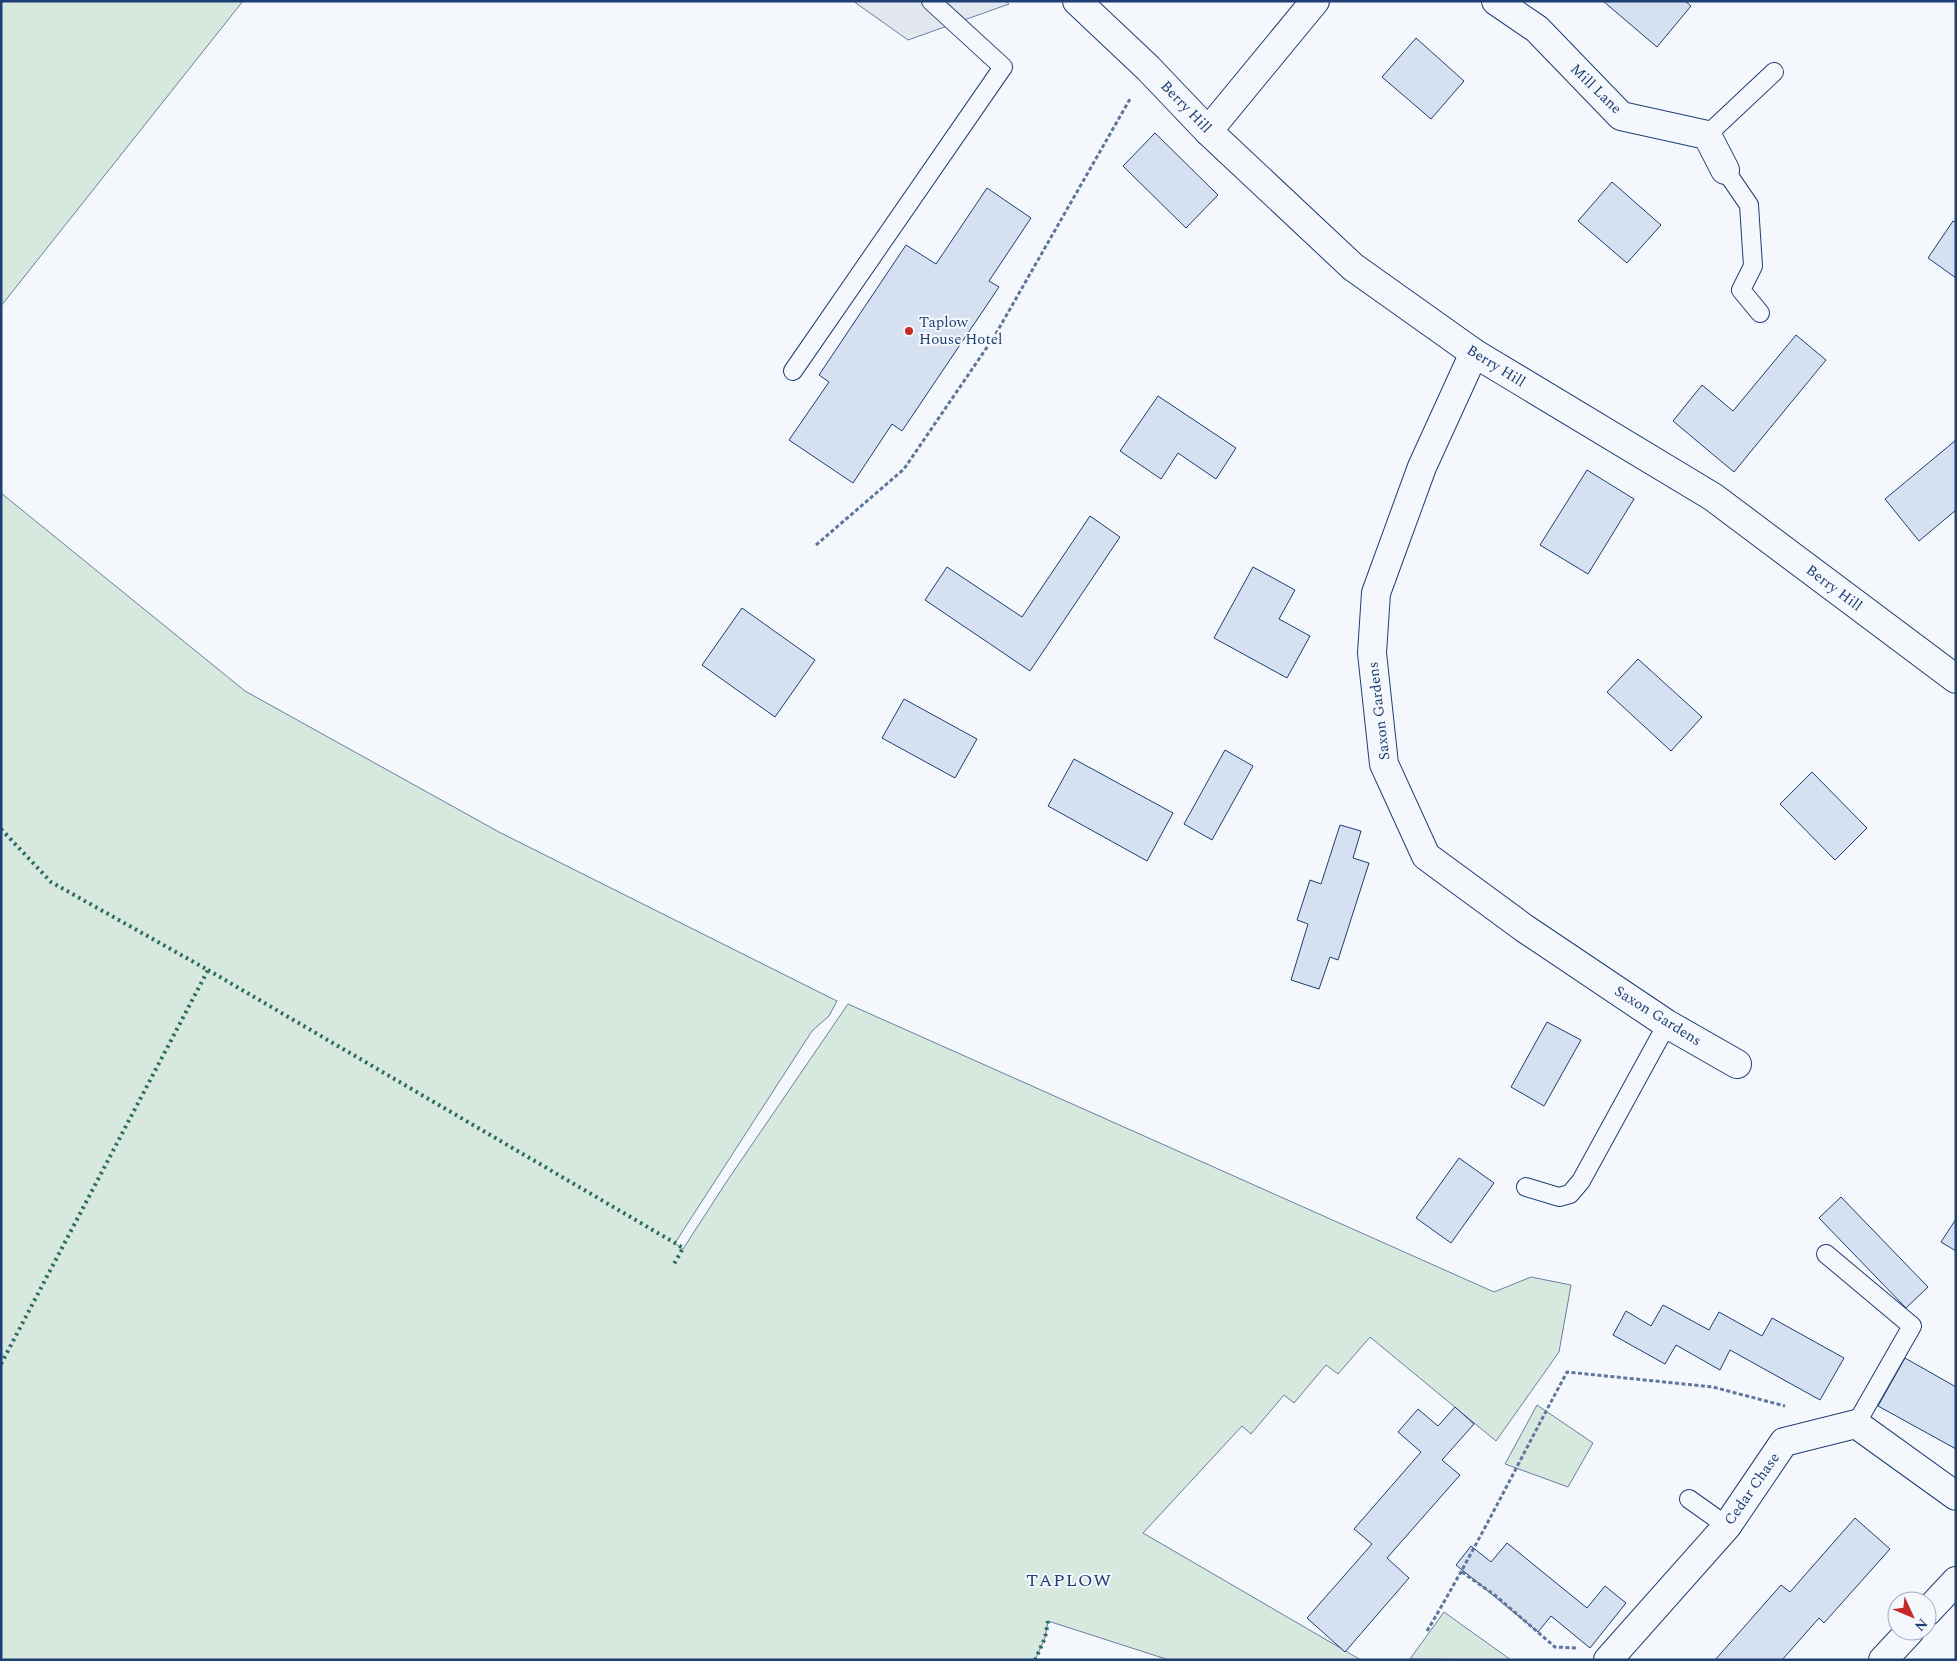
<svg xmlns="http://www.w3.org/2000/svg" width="1957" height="1661" font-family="Spectral,serif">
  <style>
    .green { fill: #d7e8df; stroke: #687fa3 }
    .parking { fill: #e3e8f0; stroke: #687fa3 }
    .building { fill: #d5e0f0; stroke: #1d3f73 }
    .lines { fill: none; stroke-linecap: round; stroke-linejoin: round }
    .lane-casing { stroke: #1d3f73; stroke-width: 20 }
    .street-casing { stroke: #1d3f73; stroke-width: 30 }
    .secondary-casing { stroke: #1d3f73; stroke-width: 30 }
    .path { stroke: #5e769c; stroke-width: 3; stroke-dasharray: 4 2.5; stroke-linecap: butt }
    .lane { stroke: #f4f7fb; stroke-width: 18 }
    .street { stroke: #f4f7fb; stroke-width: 28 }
    .secondary { stroke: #f4f7fb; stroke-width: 28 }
    .hedge { stroke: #2c6c60; stroke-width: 4; stroke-dasharray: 2.5 4; stroke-linecap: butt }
    .poi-dot { fill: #c62828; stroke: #f4f7fb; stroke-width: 2 }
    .labels { text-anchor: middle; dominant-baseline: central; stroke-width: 4; stroke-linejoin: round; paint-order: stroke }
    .street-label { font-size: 15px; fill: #1d3f73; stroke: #f4f7fb }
    .poi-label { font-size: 15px; fill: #1d3f73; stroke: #f4f7fb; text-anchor: start }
    .quarter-label { font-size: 18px; letter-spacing: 1px; fill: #1d3f73; stroke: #f4f7fb }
  </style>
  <rect width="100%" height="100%" fill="#f4f7fb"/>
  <path class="green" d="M1 1H243L1 306Z
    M1 493 245 691 499 832 837 1001 829 1016 812 1031 675 1243 683 1249 725 1184 848 1004 1494 1292 1531 1277 1571 1285 1559 1352 1496 1441 1370 1337 1338 1374 1326 1365 1294 1403 1284 1395 1251 1434 1242 1426 1143 1533 1361 1660H1169L1048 1621 1045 1638 1035 1660H1Z
    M1537 1405 1593 1443 1568 1487 1505 1464Z
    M1444 1612 1511 1660 1410 1659Z"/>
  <path class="parking" d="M853 1H1006L1009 4 908 40Z"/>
  <path class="building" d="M1603 1H1685L1691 6 1657 47Z
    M1416 38 1464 81 1431 119 1382 77Z
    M1155 133 1218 195 1186 228 1123 166Z
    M1612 182 1661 225 1627 263 1578 221Z
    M987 188 1031 218 989 281 999 287 902 431 892 424 853 483 789 440 829 382 819 375 906 245 936 264Z
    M1953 221 1956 223V278L1928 258Z
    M1796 335 1826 360 1734 472 1673 421 1702 385 1733 411Z
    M1158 396 1236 448 1216 479 1178 453 1161 479 1120 451Z
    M1956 440V510L1919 541 1885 499Z
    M1587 470 1634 499 1588 574 1540 545Z
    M1090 516 1120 537 1030 671 925 600 947 567 1022 617Z
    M1253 567 1295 590 1279 619 1310 636 1287 678 1214 638Z
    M742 608 815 660 775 717 702 665Z
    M1638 659 1702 717 1671 751 1607 692Z
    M904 699 977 739 955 778 882 738Z
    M1225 750 1253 766 1212 840 1184 824Z
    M1074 759 1173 813 1147 861 1048 806Z
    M1812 772 1867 828 1835 860 1780 804Z
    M1340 825 1361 831 1353 858 1369 863 1338 960 1330 957 1319 989 1291 980 1308 924 1297 920 1310 880 1321 884Z
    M1547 1022 1581 1040 1544 1106 1511 1087Z
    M1459 1158 1494 1183 1451 1243 1416 1218Z
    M1841 1197 1928 1287 1906 1308 1819 1218Z
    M1956 1219V1251L1941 1242Z
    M1663 1305 1709 1330 1719 1312 1762 1336 1772 1318 1844 1358 1820 1400 1730 1350 1720 1370 1676 1345 1665 1364 1613 1335 1626 1311 1651 1326Z
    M1905 1358 1956 1387V1449L1878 1406Z
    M1455 1407 1474 1424 1442 1460 1460 1475 1387 1558 1409 1578 1345 1652 1307 1618 1372 1544 1354 1529 1421 1452 1398 1432 1418 1409 1438 1426Z
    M1855 1518 1890 1549 1824 1623 1819 1618 1782 1660H1715L1781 1585 1790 1592Z
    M1507 1543 1587 1608 1605 1586 1626 1603 1590 1648 1551 1616 1538 1632 1456 1565 1471 1546 1491 1562Z"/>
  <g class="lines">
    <g class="lane-casing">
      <path id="lane" d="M1707 135 1774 72
        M1725 170 1749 205 1753 266 1741 290 1760 313
        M793 371 1003 67 931 1
        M1526 1187 1559 1197 1570 1194 1581 1181 1667 1024
        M1826 1254 1912 1326 1856 1424
        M1689 1499 1727 1526"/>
    </g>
    <g class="street-casing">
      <path id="street" d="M1496 1 1537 29 1621 116 1707 135 1725 170
        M1208 131 1315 1
        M1474 353 1422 467 1376 593 1372 653 1384 764 1426 856 1524 928 1667 1024 1737 1064
        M1927 1612 1956 1581
        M1608 1660 1727 1526 1784 1442 1856 1424 1956 1496
        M1883 1660 1910 1631"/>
    </g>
    <g class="secondary-casing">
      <path id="secondary" d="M1077 1 1148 68 1208 131 1353 267 1474 353 1713 497 1956 679"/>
    </g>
    <path class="path" d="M816 545 904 469 994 337 1130 99
      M1462 1572 1496 1596 1555 1647 1577 1648
      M1427 1631C1477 1547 1520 1459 1567 1372L1713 1387 1785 1406"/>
    <use href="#lane" class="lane"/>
    <use href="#street" class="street"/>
    <use href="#secondary" class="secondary"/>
    <path class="hedge" d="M1 829 51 882 208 970 1 1364
      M208 970 675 1243 683 1248 674 1264
      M1035 1660 1045 1638 1048 1621"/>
  </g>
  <circle class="poi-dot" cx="909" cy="331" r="5"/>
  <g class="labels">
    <g class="street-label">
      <text transform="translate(1596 89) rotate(44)">Mill Lane</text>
      <text transform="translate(1186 107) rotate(46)">Berry Hill</text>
      <text transform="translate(1496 366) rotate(32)">Berry Hill</text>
      <text transform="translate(1834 588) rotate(37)">Berry Hill</text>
      <text transform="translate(1379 711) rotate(-97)">Saxon Gardens</text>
      <text transform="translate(1658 1016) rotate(32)">Saxon Gardens</text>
      <text transform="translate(1752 1489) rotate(-55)">Cedar Chase</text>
    </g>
    <g class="poi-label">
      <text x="919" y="322">Taplow<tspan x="919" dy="17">House Hotel</tspan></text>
    </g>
    <g class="quarter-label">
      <text x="1069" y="1580">TAPLOW</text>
    </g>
  </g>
  <rect width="1957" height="1661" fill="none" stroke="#1d3f73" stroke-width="5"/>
  <g transform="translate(1912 1616) rotate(134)"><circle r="24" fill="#f4f7fb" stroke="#9eadc5"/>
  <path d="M0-4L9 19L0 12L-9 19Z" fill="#c62828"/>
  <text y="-8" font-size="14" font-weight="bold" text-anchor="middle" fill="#1d3f73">N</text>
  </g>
</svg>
